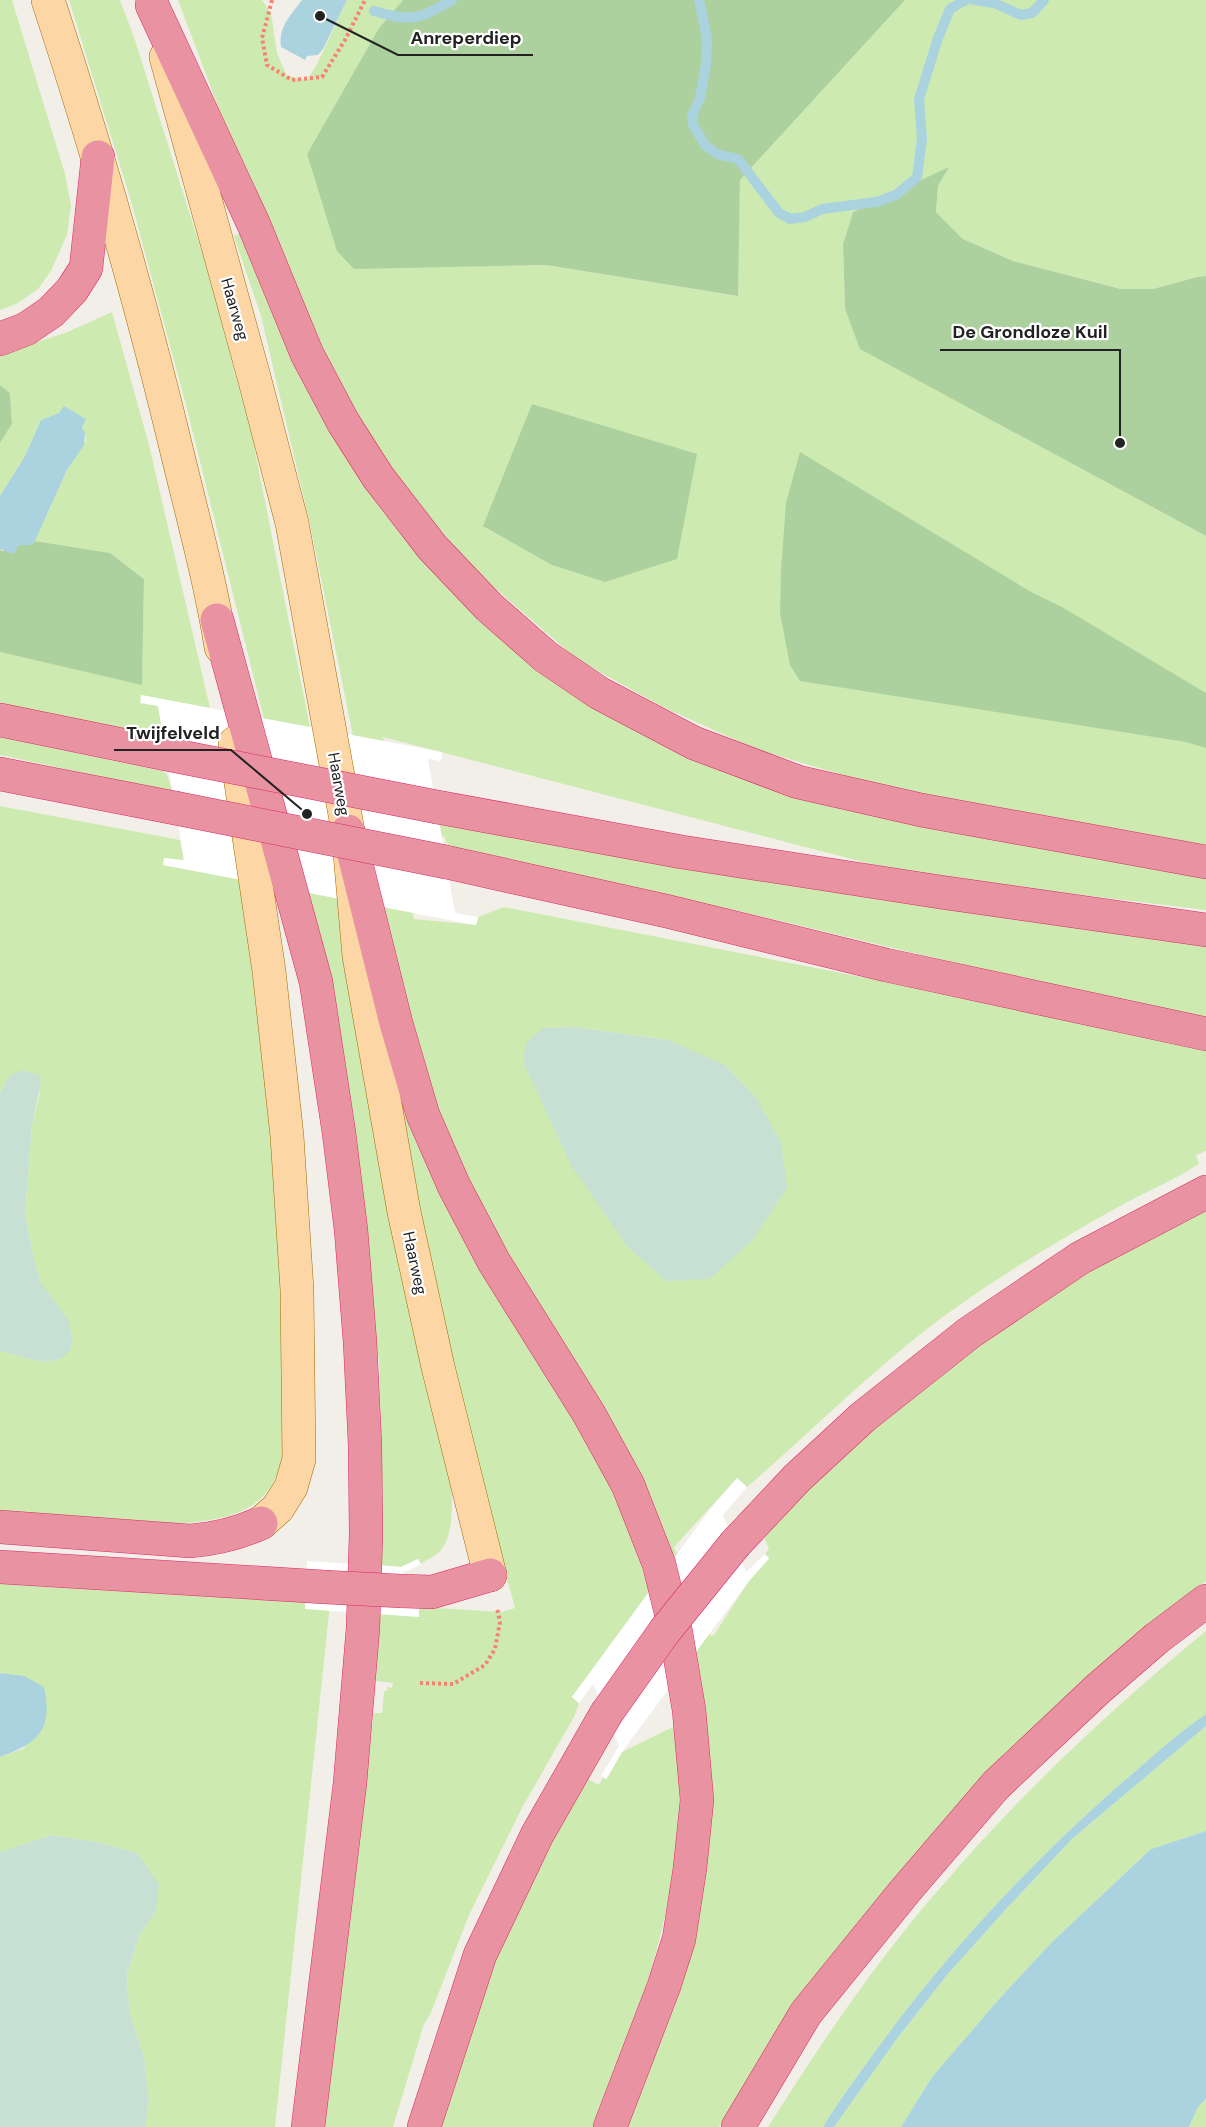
<svg xmlns="http://www.w3.org/2000/svg" width="1206" height="2127" font-family="'DM Sans',sans-serif">
  <style>
    .grass { fill: #cdebb0; fill-rule: evenodd }
    .forest { fill: #add19e }
    .wetland { fill: #c6e0d4 }
    .water { fill: #aad3df }
    .pier { fill: #fff }
    .lines { fill: none; stroke-linecap: round; stroke-linejoin: round }
    .stream { stroke: #aad3df; stroke-width: 10 }
    .primary-casing { stroke: #a06b00; stroke-width: 34 }
    .highway-casing { stroke: #dc2a67; stroke-width: 34 }
    .path { stroke: #fa8072; stroke-width: 4; stroke-dasharray: 3 3; stroke-linecap: butt }
    .primary { stroke: #fcd6a4; stroke-width: 33 }
    .highway { stroke: #e892a2; stroke-width: 33 }
    .highway-bridge-casing { stroke: #dc2a67; stroke-width: 34; stroke-linecap: butt }
    .highway-bridge { stroke: #e892a2; stroke-width: 33 }
    .labels { text-anchor: middle; dominant-baseline: central; stroke-width: 4.5; stroke-linejoin: round; paint-order: stroke }
    .street-label { font-size: 16px; fill: #222; stroke: #fff }
    .leader { fill: none; stroke: #222; stroke-width: 2 }
    .callout-dot { fill: #222; stroke: #fff; stroke-width: 2 }
    .callout-label { font-size: 18px; text-anchor: middle; font-weight: bold; fill: #222; stroke: #fff; stroke-width: 4.5; stroke-linejoin: round; paint-order: stroke }
  </style>
  <rect width="100%" height="100%" fill="#f2efe9"/>
  <path class="grass" d="M0 0H12L65 174 71 206 67 235 51 271 38 289 16 304 0 310Z
    M69 0H120L135 40 204 259 252 436 310 727 451 1475C452 1496 455 1533 441 1550 436 1556 427 1559 421 1564L418 1559 401 1567 381 1565 382 1468 379 1357 373 1356 307 892 187 409 131 201Z
    M178 0H262L271 13 277 53 287 76 307 80 317 64 347 0H403L379 28 307 154 354 268 546 265 737 296 740 180 905 0H1206V276L1197 277 1153 289H1121L1013 261 963 239 936 212 938 186 948 168 853 212 843 244 845 309 861 349 1206 536V849L889 789 756 749 665 708 578 660 474 570 391 472 336 385 246 181Z
    M244 232 424 558 704 760 1206 873V910L909 874 383 737 414 919 476 925 478 917 504 907 934 991 1206 1050V1151L1196 1155 1199 1164C1173 1181 1145 1192 1118 1207 1057 1241 996 1278 940 1319 872 1370 812 1431 747 1487L737 1478 674 1547 711 1636 714 1635 749 1581 769 1559 765 1554 769 1549 763 1535 825 1472 871 1430 972 1347 1107 1259 1206 1209V1581L1158 1617 973 1789 895 1877 837 1952 765 2053 719 2127H622L665 2022 696 1663 553 1334 453 1157 393 963 352 731 310 524 261 316 234 236ZM574 1027 668 1040 543 1028Z
    M112 312 149 445 210 708 141 695 158 706 164 740 0 707V652L142 684 144 579 110 553 35 541 67 470 86 440 85 433 74 413 65 406 59 413 41 420 25 456 0 496V443L12 424 10 393 0 385V354L65 333Z
    M0 737 162 771 167 774 172 790 167 791 0 755Z
    M0 806 180 840 184 861 163 865 239 879 262 1045 278 1211 285 1446C281 1459 279 1474 271 1486 250 1520 204 1521 168 1525L0 1513V1351L42 1362 60 1359 33 1256 25 1213 32 1124 40 1092 8 1077 0 1093Z
    M439 820 1206 941V1020L1105 999 760 916 450 846 446 842 445 837 442 836Z
    M402 1096 515 1321 611 1483 650 1590 572 1697 579 1703 575 1715 522 1808 469 1915 430 2015 424 2024 393 2127H323L374 1713H382L384 1691H387V1687L392 1688 393 1683 376 1681 379 1614 419 1616V1609H432L436 1608 502 1612 515 1608 485 1494 430 1264 399 1097Z
    M0 1584 330 1604 275 2127H145L149 2100 144 2058 129 2011 127 1974 140 1934 156 1912 137 1853 102 1843 52 1835 0 1852V1757L25 1748 4 1673H0Z
    M1206 1631V1714C1175 1735 1147 1762 1118 1786 1034 1860 958 1941 891 2030 868 2061 844 2093 823 2127H768C821 2043 876 1961 941 1887 1021 1793 1111 1709 1206 1631Z
    M675 1726C695 1864 646 2001 594 2127H438L497 1951 532 1876 586 1778 599 1785 603 1777 607 1779 622 1752Z
    M1206 1726V1831L1151 1849 1052 1942 1000 1998 932 2077 901 2127H834L896 2040 947 1975 1007 1908 1072 1839Z
    M1206 2099V2127H1189L1198 2107Z"/>
  <path class="forest" d="M403 0H905L740 180 738 296 546 265 354 269 337 251 307 154 379 28Z
    M949 167 938 186 936 212 963 239 1013 261 1121 289H1153L1197 277 1206 276V536L860 349 845 309 843 244 853 212Z
    M0 385 10 393 12 424 0 443Z
    M532 404 697 454 677 559 605 582 552 565 483 526Z
    M800 452 1031 592 1062 607 1206 693V748L1186 742 800 681 790 665 780 613 781 570 786 503Z
    M35 541 110 553 144 579 142 685 0 652V549L2 551 19 545H31Z"/>
  <path class="wetland" d="M574 1027 668 1040 725 1065 757 1099 781 1143 787 1188 752 1241 709 1279 666 1281 627 1246 572 1167 523 1062 526 1043 543 1028Z
    M21 1070 39 1075 41 1083 32 1124 25 1213 33 1256 41 1283 68 1320 73 1341 70 1351 60 1359 42 1362 0 1351V1093L8 1077Z
    M52 1835 102 1843 137 1853 159 1884 156 1912 140 1934 127 1974 129 2011 144 2058 149 2100 145 2127H0V1852Z"/>
  <path class="water" d="M302 0H347L323 49 318 55 307 56 305 60 281 47C278 27 291 15 302 0Z
    M64 406 86 419 82 427 85 433 84 445 67 470 35 541 31 545H19L14 554 0 549V496L25 456 41 420 59 413Z
    M0 1673 24 1676 44 1687C53 1730 39 1743 0 1757Z
    M1206 1714V1726L1072 1839 1007 1908 947 1975 896 2040 834 2127H823C844 2093 868 2061 891 2030 958 1941 1034 1860 1118 1786 1147 1762 1175 1735 1206 1714Z
    M1206 1831V2099L1198 2107 1189 2127H901L932 2077 1000 1998 1052 1942 1151 1849Z"/>
  <path class="pier" d="M141 695 442 752 441 761 428 759 455 913 478 917 476 925 163 865 164 858 184 860 158 706 140 703Z
    M737 1478 747 1487 723 1515 746 1572 765 1554 769 1558 749 1581 716 1625 622 1752 606 1779 601 1776 619 1746 593 1684 579 1703 572 1697 708 1512Z
    M418 1559 421 1564 401 1574 400 1607 419 1609V1617L305 1609 307 1561 401 1567Z"/>
  <g class="lines">
    <path class="stream" d="M699 0 707 38 706 64 700 98 692 116 693 125 705 145 717 154 738 159 779 213 790 219 805 217 822 209 876 202 896 195 917 177 922 139 919 99 938 38 950 9 966 0
      M974 0 994 3 1021 15 1032 13 1044 0
      M374 11C412 22 418 20 452 0"/>
    <g class="primary-casing">
      <path id="primary" d="M48 0C98 152 142 305 179 460 194 522 211 584 221 647
        M166 57 254 377 292 523 348 831 359 956 404 1212 438 1367 490 1575
        M235 743 269 971 287 1136 297 1290 299 1459 291 1487 278 1508 261 1523"/>
    </g>
    <g class="highway-casing">
      <path id="highway" d="M152 5 254 225 307 354 343 422 378 477 432 547 489 607 546 657 599 693 694 743 798 782 921 810 1206 862
        M0 339 26 329 51 312 72 290 86 268 98 157
        M217 620 316 982 339 1133 351 1230 360 1342 365 1445 366 1534 363 1628 350 1783 308 2127
        M0 720 166 754
        M0 774 175 808
        M437 807 682 852 940 892 1206 930
        M348 831 396 1023 423 1115 454 1186 494 1262 589 1414 628 1485 659 1564 676 1633 689 1710 697 1800 690 1868 679 1939 664 1986 610 2127
        M446 862 666 911 886 965 1206 1034
        M0 1527 190 1541C216 1539 237 1534 261 1523
        M735 1544 797 1478 863 1417 969 1333 1080 1258 1206 1192
        M0 1567 325 1587
        M401 1591 432 1592 490 1575
        M424 2127 480 1955 537 1835 606 1714
        M738 2127 806 2013 905 1891 996 1785 1099 1688 1157 1638 1206 1601"/>
    </g>
    <path class="path" d="M272 0 262 38 267 65 292 80 322 77 345 40 365 0
      M420 1683 453 1684 485 1665 495 1649 500 1622 497 1608"/>
    <use href="#primary" class="primary"/>
    <use href="#highway" class="highway"/>
    <g class="highway-bridge-casing">
      <path id="highway-bridge" d="M166 754 437 807
        M175 808 446 862
        M325 1587 401 1591
        M606 1714 664 1632 735 1544"/>
    </g>
    <use href="#highway-bridge" class="highway-bridge"/>
  </g>
  <g class="labels">
    <g class="street-label">
      <text transform="translate(235 309) rotate(74)">Haarweg</text>
      <text transform="translate(339 784) rotate(80)">Haarweg</text>
      <text transform="translate(415 1263) rotate(78)">Haarweg</text>
    </g>
  </g>
  <path class="leader" d="M320 16L398 55H533M1120 443L1120 350H940M307 814L231 750H114"/>
  <g class="callout-dot">
    <circle cx="320" cy="16" r="6"/>
    <circle cx="1120" cy="443" r="6"/>
    <circle cx="307" cy="814" r="6"/>
  </g>
  <g class="callout-label">
    <text x="466" y="44">Anreperdiep</text>
    <text x="1030" y="338">De Grondloze Kuil</text>
    <text x="173" y="739">Twijfelveld</text>
  </g>
</svg>
